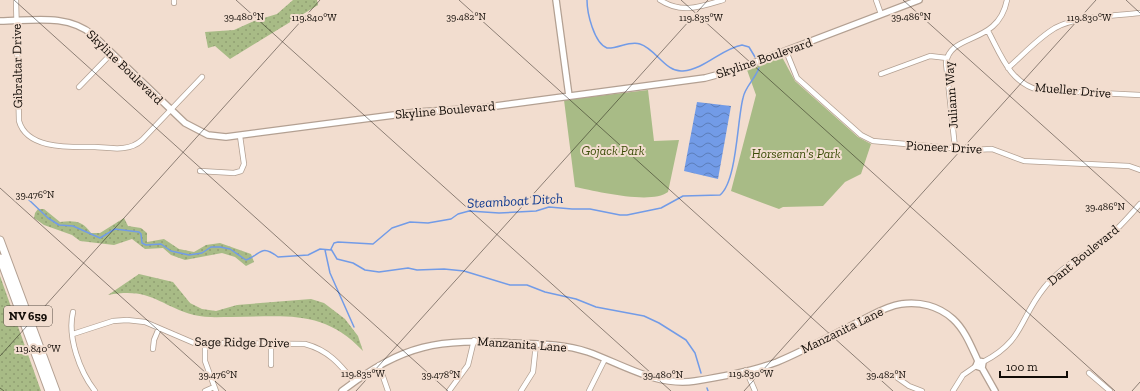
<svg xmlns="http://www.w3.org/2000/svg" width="1140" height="391" font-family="'Zilla Slab',serif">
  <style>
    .grass { fill: url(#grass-dots) }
    .green { fill: #a8bb86 }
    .water { fill: url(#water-waves) }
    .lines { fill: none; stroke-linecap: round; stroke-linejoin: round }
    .stream { stroke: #729be7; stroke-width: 1.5 }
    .minor-casing { stroke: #b3a092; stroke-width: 6 }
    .tertiary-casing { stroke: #b3a092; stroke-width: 8 }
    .primary-casing { stroke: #b3a092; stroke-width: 9 }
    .minor { stroke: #fff; stroke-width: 4.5 }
    .tertiary { stroke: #fff; stroke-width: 5.5 }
    .primary { stroke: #fff; stroke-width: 7 }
    .ticks { fill: none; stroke: #110b06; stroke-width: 1; stroke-opacity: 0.45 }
    .labels { text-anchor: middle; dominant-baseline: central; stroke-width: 4; stroke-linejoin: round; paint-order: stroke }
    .shield { fill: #f2ddcf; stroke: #544a42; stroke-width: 1 }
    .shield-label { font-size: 12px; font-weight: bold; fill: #110b06 }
    .street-label { font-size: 13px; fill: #110b06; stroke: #f2ddcf }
    .park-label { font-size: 13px; font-style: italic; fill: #3b4c07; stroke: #f2ddcf }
    .water-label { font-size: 14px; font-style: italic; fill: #0d388f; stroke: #f2ddcf }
    .ticks-label { font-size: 10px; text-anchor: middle; fill: #110b06; stroke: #f2ddcf; stroke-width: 4; stroke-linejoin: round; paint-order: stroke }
  </style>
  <defs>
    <pattern id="grass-dots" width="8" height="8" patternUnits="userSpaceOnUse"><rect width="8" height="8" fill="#a8bb86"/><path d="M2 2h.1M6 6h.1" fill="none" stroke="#909f72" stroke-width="1.8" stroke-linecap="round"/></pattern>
    <pattern id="water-waves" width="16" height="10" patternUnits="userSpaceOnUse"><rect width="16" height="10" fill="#729be7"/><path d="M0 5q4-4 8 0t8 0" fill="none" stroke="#5c7db9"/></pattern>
  </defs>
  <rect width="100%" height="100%" fill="#f2ddcf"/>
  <path class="grass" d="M293 0H317L318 5 230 59 215 46 208 48 205 32 234 30 254 21 277 14Z
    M38 209H44L60 222C74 220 83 221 91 233H100L124 218 128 226 141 228 147 233V242L164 239 179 249 194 252 206 245 220 243 251 254 254 262 246 266 235 257 222 253 185 260 171 255 163 248 145 249 132 239 114 245 80 241 72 235 44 225 34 218 35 213Z
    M139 274 173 282 190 303 202 309 216 311 237 305 311 299 324 303 345 319 358 336 363 351C323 308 283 317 231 317 219 317 206 318 194 315 158 305 151 287 108 295Z
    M0 276 41 391H0Z"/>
  <path class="green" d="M782 57 795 81 858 137 871 144 861 174 845 182 823 206 783 207 779 209 731 191 756 95 747 70Z
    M648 90 654 141 679 140 668 192C651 205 596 191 575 187L564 100Z"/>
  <path class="water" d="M697 102 731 106 718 179 684 171Z"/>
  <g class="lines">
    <path class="stream" d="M587 0C587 13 594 43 607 48 618 49 630 40 640 44 656 49 666 73 683 71 705 69 721 49 742 45L749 47 755 57
      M28 199 48 218 59 225 73 226 100 238 115 229 139 232 141 234 142 243 146 245 161 244 171 251 189 255 202 253 211 247H220L230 249 246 260C261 255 260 243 278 257L308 255 320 249 331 250
      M325 250 330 273 354 327
      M701 373 695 353 686 340 659 323 644 316 596 307 576 299 545 292 527 285H510L464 271 444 269 417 270 408 268 379 272 365 270 353 263 337 259 331 249 334 243 338 242 373 244 392 228 410 222 428 223 451 219 458 214 469 211 499 213 536 211 549 207 572 209H590L620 215H627L661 208 683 196 720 195C737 181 737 121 743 98 745 87 755 79 759 68
      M707 388 708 391"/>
    <g class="minor-casing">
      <path id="minor" d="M16 0 19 121C27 150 71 147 95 147 111 148 129 152 142 140L202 77
        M174 0V3
        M660 0C681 14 700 7 723 0
        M876 0 881 14
        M988 31C1001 55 1010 83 1039 90L1140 95
        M786 51 797 78 861 135 873 141 972 150 992 149 1024 161 1129 166 1140 170
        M1008 68C1023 55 1038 38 1055 28 1077 16 1115 16 1140 13
        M881 74 930 56 947 58
        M79 87 112 53
        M955 148 946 63C950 32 998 46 1007 0
        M200 171 234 173 241 171 244 164 240 136
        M73 312C67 337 80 372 95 391
        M73 334 113 321 127 320 145 322 194 343 305 344C328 350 340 364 354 382
        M205 344V361L216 391
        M271 344V365
        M153 349 154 340 159 328
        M983 362C1024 341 1019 319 1044 288 1061 266 1087 254 1108 237 1120 227 1130 215 1140 204
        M379 365 388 391
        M746 370 755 391
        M1089 373 1110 391
        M892 374 909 386 922 391
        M205 391 214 387
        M449 391 468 365 474 340
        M521 391 533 372 536 344
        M589 391 605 359
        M953 391 963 375 976 366"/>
    </g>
    <g class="tertiary-casing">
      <path id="tertiary" d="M556 0 569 96
        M0 21C31 21 67 13 93 35L185 123 208 135 226 137 417 112 481 108 705 78 735 70 919 0
        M982 368 995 391
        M342 391C405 343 437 339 515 343 540 344 564 344 588 352 622 364 657 387 695 381 720 377 753 371 777 362 806 350 834 334 862 320 874 314 887 306 901 304 919 301 939 306 953 319 965 330 971 346 978 361L976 366 982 368 983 362 978 361"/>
    </g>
    <g class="primary-casing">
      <path id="primary" d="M0 240 56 391
        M0 258 49 391"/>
    </g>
    <use href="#minor" class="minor"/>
    <use href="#tertiary" class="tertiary"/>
    <use href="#primary" class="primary"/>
  </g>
  <path class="ticks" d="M14 0 448 391M236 0 671 391M459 0 893 391M681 0 1115 391M903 0 1140 213M1126 0 1140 13M0 188 226 391M0 356 320 0M0 388 4 391M356 391 708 0M744 391 1096 0M1132 391 1140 382"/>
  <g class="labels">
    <rect class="shield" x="4" y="306" width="48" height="20" rx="3"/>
    <g class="shield-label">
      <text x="28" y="316">NV 659</text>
    </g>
    <g class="street-label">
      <text transform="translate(764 58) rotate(-19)">Skyline Boulevard</text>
      <text transform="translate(17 66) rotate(-91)">Gibraltar Drive</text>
      <text transform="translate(125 67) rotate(44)">Skyline Boulevard</text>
      <text transform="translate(1073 90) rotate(5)">Mueller Drive</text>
      <text transform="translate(951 95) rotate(-94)">Juliann Way</text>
      <text transform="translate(445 110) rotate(-5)">Skyline Boulevard</text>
      <text transform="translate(944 147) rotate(3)">Pioneer Drive</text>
      <text transform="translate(1083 255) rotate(-39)">Dant Boulevard</text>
      <text transform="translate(842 330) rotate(-26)">Manzanita Lane</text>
      <text transform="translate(242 342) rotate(1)">Sage Ridge Drive</text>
      <text transform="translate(522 344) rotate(4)">Manzanita Lane</text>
    </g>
    <g class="park-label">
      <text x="613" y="150">Gojack Park</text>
      <text x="796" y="153">Horseman's Park</text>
    </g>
    <g class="water-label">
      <text transform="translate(515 201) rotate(-3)">Steamboat Ditch</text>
    </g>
  </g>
  <g class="ticks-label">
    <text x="244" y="20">39.480°N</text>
    <text x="466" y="20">39.482°N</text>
    <text x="911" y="20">39.486°N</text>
    <text x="314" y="21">119.840°W</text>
    <text x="701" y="21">119.835°W</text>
    <text x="1089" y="21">119.830°W</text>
    <text x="35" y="198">39.476°N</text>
    <text x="1105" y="210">39.486°N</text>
    <text x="38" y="352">119.840°W</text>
    <text x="363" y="377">119.835°W</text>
    <text x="751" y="377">119.830°W</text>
    <text x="218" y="378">39.476°N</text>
    <text x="441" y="378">39.478°N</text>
    <text x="663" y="378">39.480°N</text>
    <text x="886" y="378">39.482°N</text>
  </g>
  <path d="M1000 371v6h67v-6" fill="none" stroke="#110b06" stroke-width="2"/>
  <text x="1006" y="371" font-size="12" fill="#110b06" stroke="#f2ddcf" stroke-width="3" paint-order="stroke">100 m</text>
</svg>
